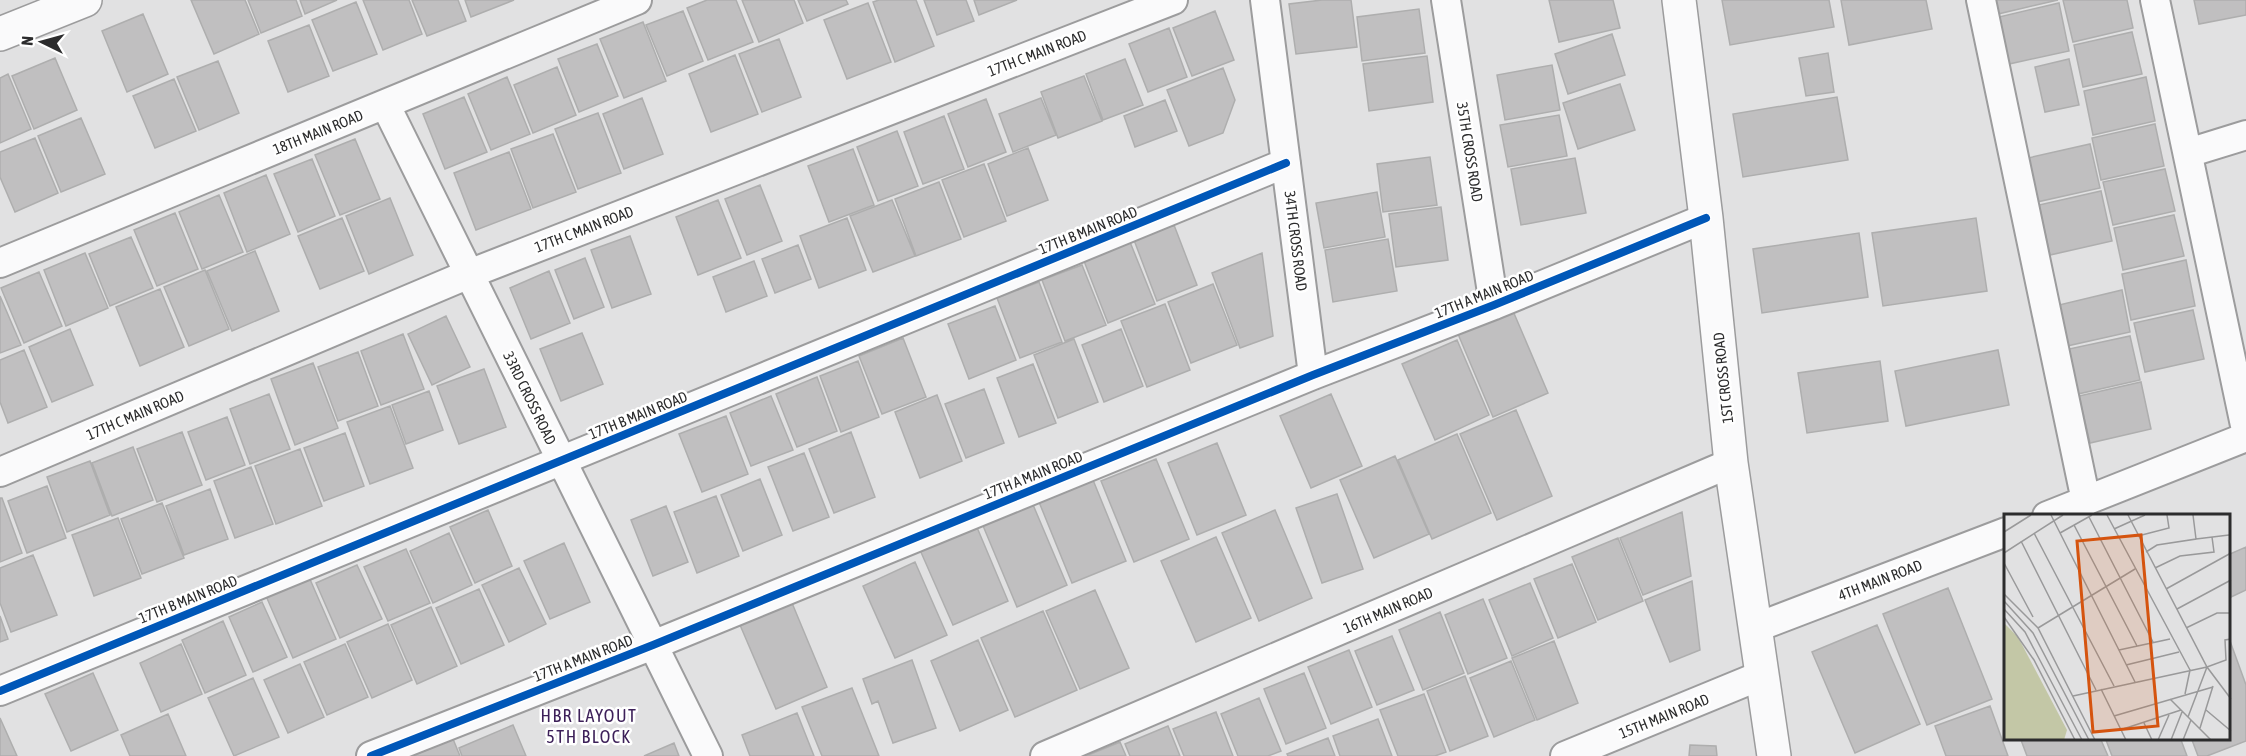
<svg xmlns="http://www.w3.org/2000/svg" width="2246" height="756" font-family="'Asap Condensed',sans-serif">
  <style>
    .building { fill: #c0bfc0; stroke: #aeaeae; stroke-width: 1.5 }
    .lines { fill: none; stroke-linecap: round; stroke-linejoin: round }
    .minor-casing { stroke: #9c9c9d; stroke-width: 32 }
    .tertiary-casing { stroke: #9c9c9d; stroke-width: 36 }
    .minor { stroke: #fafafb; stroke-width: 28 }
    .tertiary { stroke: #fafafb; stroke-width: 33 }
    .cycleway-casing { stroke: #fff; stroke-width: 11 }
    .cycleway { stroke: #0057b8; stroke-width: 8 }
    .labels { text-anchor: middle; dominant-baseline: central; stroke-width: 5; stroke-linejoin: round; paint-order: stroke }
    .street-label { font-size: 15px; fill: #2c2c2d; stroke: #fff }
    .quarter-label { font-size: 18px; letter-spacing: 1.5px; fill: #3d2059; stroke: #fff }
    .inset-road { fill: none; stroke: #99999a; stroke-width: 1.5 }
    .view { fill: #d5540f; fill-opacity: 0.15; stroke: #d5540f; stroke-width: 3 }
    .inset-edge { fill: none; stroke: #2c2c2d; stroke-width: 3 }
  </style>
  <rect width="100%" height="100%" fill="#e1e1e2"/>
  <path class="building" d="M191 0H245L259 34 214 54Z
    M248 0H296L302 16 261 33Z
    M300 0H337L305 14Z
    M363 0H409L422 34 383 50Z
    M412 0H458L466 21 427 36Z
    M465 0H514L471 17Z
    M707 0H736L753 42 708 60 687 8Z
    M742 0H794L803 23 759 42Z
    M798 0H846L848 4 807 21Z
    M879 0H916L934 46 895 62 873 2Z
    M924 0H966L974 21 937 35Z
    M974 0H1017L979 15Z
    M1322 0H1351L1357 47 1296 54 1289 4Z
    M1549 0H1613L1620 28 1559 42Z
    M1722 0H1829L1834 27 1730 45Z
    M1841 0H1926L1932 29 1849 45Z
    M1995 0H2058L1998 14Z
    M2063 0H2127L2133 28 2073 42Z
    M2194 0H2246V15L2199 24Z
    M356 2 377 54 333 71 312 20Z
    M868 3 891 62 847 79 824 20Z
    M2059 3 2069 51 2009 64 1999 17Z
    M1419 9 1425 53 1362 61 1357 17Z
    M683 11 703 61 667 76 646 25Z
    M1215 11 1234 60 1192 76 1173 28Z
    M143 14 168 74 127 92 102 31Z
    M643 22 666 81 624 98 600 39Z
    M309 25 329 76 288 92 268 41Z
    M1169 28 1187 77 1148 92 1129 44Z
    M2132 32 2142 74 2083 87 2074 45Z
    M1612 34 1625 75 1568 94 1555 54Z
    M779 39 801 97 762 112 739 54Z
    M597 44 618 96 579 112 558 59Z
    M1828 53 1834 92 1806 96 1799 58Z
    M735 55 758 114 711 132 689 74Z
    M1427 56 1433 102 1369 111 1363 64Z
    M55 58 77 110 34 129 12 76Z
    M1125 59 1143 105 1103 120 1086 74Z
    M2069 59 2079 105 2045 112 2035 67Z
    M218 61 239 113 199 130 177 77Z
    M1552 65 1560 110 1505 120 1497 75Z
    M557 67 576 115 533 133 514 85Z
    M1223 68 1235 100 1223 133 1189 146 1167 90Z
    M8 74 31 129 0 143V78Z
    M1084 76 1102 121 1058 138 1041 92Z
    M507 77 530 134 491 150 468 94Z
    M2146 77 2155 121 2093 135 2084 91Z
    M174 79 196 131 155 148 133 96Z
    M1620 84 1635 130 1578 149 1563 103Z
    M464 97 487 152 445 169 423 114Z
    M1837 97 1848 160 1743 177 1733 114Z
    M642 98 663 154 624 169 603 114Z
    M1041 98 1056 135 1013 152 999 114Z
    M986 99 1006 152 968 167 948 114Z
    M1165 100 1177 131 1135 147 1124 116Z
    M598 113 621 173 578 189 555 129Z
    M1559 115 1567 156 1508 167 1500 125Z
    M944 116 964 169 923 184 904 132Z
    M81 118 105 174 61 192 38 136Z
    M2155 124 2164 166 2101 180 2092 138Z
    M897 131 918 186 878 201 857 147Z
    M553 134 576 192 533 208 511 149Z
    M35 138 58 193 15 212 0 177V152Z
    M355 139 380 199 340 215 315 155Z
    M2090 144 2100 188 2037 202 2028 158Z
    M1028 148 1048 200 1007 216 988 164Z
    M853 149 874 205 829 222 808 166Z
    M509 152 531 209 476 230 454 173Z
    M1430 157 1437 205 1383 212 1377 164Z
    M1575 158 1586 213 1521 225 1511 169Z
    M312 159 335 216 298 232 274 174Z
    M984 164 1006 221 964 237 942 180Z
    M2165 169 2175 211 2113 225 2103 182Z
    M266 175 290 234 247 252 224 193Z
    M939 182 961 239 916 256 895 199Z
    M760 185 782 241 747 255 725 199Z
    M2101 191 2112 241 2050 255 2039 205Z
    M1377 192 1385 237 1324 248 1316 203Z
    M219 195 243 252 202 269 179 212Z
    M390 198 413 255 369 274 346 216Z
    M718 200 741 258 698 275 676 217Z
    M892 200 915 256 873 272 850 216Z
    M1441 207 1448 260 1396 267 1389 214Z
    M175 213 198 269 157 286 134 230Z
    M2174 215 2184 256 2123 270 2114 228Z
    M342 218 364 271 320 289 298 236Z
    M847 218 866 270 819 288 800 236Z
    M1976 218 1987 291 1883 306 1872 233Z
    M1174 225 1197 285 1157 301 1134 240Z
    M1859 233 1868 297 1762 313 1753 249Z
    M630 236 651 294 612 308 591 250Z
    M131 237 153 288 110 306 89 254Z
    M1388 239 1397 291 1333 302 1325 250Z
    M1130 242 1155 304 1108 323 1084 261Z
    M798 245 811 279 775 293 762 259Z
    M255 251 279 311 232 331 207 271Z
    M85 253 108 308 66 326 44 270Z
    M1262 253 1273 336 1240 348 1212 273Z
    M585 258 604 307 574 319 555 270Z
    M2186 260 2195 306 2131 320 2122 274Z
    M754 261 767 296 726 312 713 277Z
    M1082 265 1106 325 1065 341 1042 280Z
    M205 270 229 329 189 346 164 287Z
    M549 271 570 323 531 339 510 288Z
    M39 272 62 326 24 343 1 288Z
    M1039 282 1062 342 1020 358 997 298Z
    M1213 284 1237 345 1191 363 1168 302Z
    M160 289 184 347 140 366 116 307Z
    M2122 290 2130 332 2067 346 2059 305Z
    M0 296 21 345 0 353Z
    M1165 304 1190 370 1147 387 1121 321Z
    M995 306 1016 360 969 379 948 324Z
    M2193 310 2204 359 2145 372 2134 323Z
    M1513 311 1548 393 1493 417 1458 334Z
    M446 316 470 367 432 385 408 334Z
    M70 329 93 385 52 402 29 347Z
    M1121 329 1143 386 1104 402 1082 345Z
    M582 333 603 384 561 401 540 349Z
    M403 334 424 389 381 405 361 351Z
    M2130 336 2140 380 2078 394 2069 349Z
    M903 338 926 397 882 414 859 356Z
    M1074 339 1098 402 1058 418 1034 355Z
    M1457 340 1489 415 1435 440 1402 364Z
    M24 350 47 407 8 423 0 402V360Z
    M1998 350 2009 405 1906 426 1895 371Z
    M358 352 378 406 338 421 318 367Z
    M858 361 879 417 841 432 820 376Z
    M1880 361 1888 421 1807 433 1798 373Z
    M313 363 338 428 295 445 271 379Z
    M1033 364 1056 423 1019 437 997 378Z
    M484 369 506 427 459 444 437 386Z
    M817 377 837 431 797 447 776 394Z
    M2141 382 2151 429 2090 443 2079 396Z
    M984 389 1004 443 966 458 945 404Z
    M429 391 443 430 406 444 392 405Z
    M269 394 290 449 250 464 230 409Z
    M1331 394 1362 466 1311 488 1280 416Z
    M937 395 962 461 920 478 895 412Z
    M771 396 793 450 751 466 730 413Z
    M390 406 413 468 370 484 347 422Z
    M1516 410 1552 496 1497 520 1460 434Z
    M726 416 748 474 702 492 679 434Z
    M227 417 245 465 206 480 188 432Z
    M182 432 202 485 157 502 137 449Z
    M851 432 875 497 834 513 809 449Z
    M345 433 364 486 324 501 304 448Z
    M1457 434 1491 513 1432 539 1398 460Z
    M1217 443 1246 515 1197 535 1168 463Z
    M133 447 153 500 112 516 92 463Z
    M300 449 322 506 276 524 255 466Z
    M804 453 829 517 793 531 768 467Z
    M1395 456 1429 534 1374 558 1340 480Z
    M1156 459 1189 539 1134 562 1101 481Z
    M90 461 110 515 67 532 47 477Z
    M251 467 273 524 235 538 214 481Z
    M760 479 782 535 743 551 721 495Z
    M1093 480 1126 561 1072 583 1039 502Z
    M47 486 66 538 27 553 8 501Z
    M210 489 228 539 184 555 166 506Z
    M1337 494 1363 569 1322 583 1296 508Z
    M716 496 739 556 697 573 674 512Z
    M0 498H2L22 553 0 562Z
    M1031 500 1067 585 1017 607 981 521Z
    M162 503 184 558 142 574 121 519Z
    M666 506 688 562 653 576 631 520Z
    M488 510 512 566 475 583 450 527Z
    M1275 510 1312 598 1259 621 1222 533Z
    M1682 512 1691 576 1643 595 1620 538Z
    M118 518 141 578 94 596 72 535Z
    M976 525 1008 601 953 625 920 550Z
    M449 533 472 585 433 603 410 551Z
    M1216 537 1251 618 1196 642 1161 561Z
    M1618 538 1643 601 1598 620 1572 557Z
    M564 543 590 602 550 619 524 561Z
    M2246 547V590L2231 597 2230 554Z
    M406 549 430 603 388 621 364 567Z
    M33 555 57 615 11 632 0 603V568Z
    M915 562 947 635 895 658 863 586Z
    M1572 564 1596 622 1558 638 1534 579Z
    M357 565 382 619 340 638 316 583Z
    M519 568 546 624 509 642 482 585Z
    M309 577 336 639 293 658 266 596Z
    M1692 581 1700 650 1670 662 1645 600Z
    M1530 583 1553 638 1512 656 1489 600Z
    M1948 588 1992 699 1927 725 1883 614Z
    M479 589 504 645 461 664 436 608Z
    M1095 590 1129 668 1080 689 1046 611Z
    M1483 599 1507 658 1468 674 1445 615Z
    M262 602 287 657 253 672 229 617Z
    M792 603 827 687 776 709 740 625Z
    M431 607 457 666 417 684 391 625Z
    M1043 611 1077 690 1015 717 981 638Z
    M1440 612 1464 673 1423 690 1399 630Z
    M0 616 8 639 0 642Z
    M223 621 246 675 205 693 182 640Z
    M388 624 412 680 372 698 347 642Z
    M1877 625 1920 724 1855 753 1812 652Z
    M1392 636 1414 690 1377 705 1355 651Z
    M978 640 1008 710 960 731 931 661Z
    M1554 641 1578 703 1537 720 1512 658Z
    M2230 641 2246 685V741L2207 756H2198L2192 740H2230Z
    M181 644 202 694 161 712 140 663Z
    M345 644 368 697 327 715 304 662Z
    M1349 650 1372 707 1331 724 1308 667Z
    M912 660 936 728 893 743 878 701 872 704 863 679Z
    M1511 661 1535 720 1494 737 1470 678Z
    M300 664 324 717 288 733 264 680Z
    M93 673 118 730 71 751 45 694Z
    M1304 673 1326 728 1286 744 1264 689Z
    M1465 676 1488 736 1450 751 1427 691Z
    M253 678 279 737 234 756 208 698Z
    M852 688 879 756H822L802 707Z
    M1424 694 1446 752 1435 756H1398L1380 710Z
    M1259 698 1281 751 1268 756H1238L1221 714Z
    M1990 706 2008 756H1946L1935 726Z
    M1216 712 1233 756H1184L1173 729Z
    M797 713 814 756H750L742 735Z
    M168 714 186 756H130L121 735Z
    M0 718 17 756H0Z
    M1378 719 1392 756H1340L1333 736Z
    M513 725 526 756H462L459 748Z
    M1168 726 1180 756H1130L1125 744Z
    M1328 738 1335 756H1288L1287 754Z
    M453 739 460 756H412Z
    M2021 740H2101L2108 756H2027Z
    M2106 740H2181L2187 756H2112Z
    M1120 742 1126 756H1086Z
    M674 743 679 756H644Z
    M1690 745 1716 746 1717 756H1689Z"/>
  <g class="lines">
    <g class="minor-casing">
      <path id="minor" d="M1265 0 1313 375
        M1446 0 1494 305
        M1981 0 2086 501
        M2155 0 2246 430
        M385 104 708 756
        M2188 153 2246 135
        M0 263 637 0
        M0 472 469 274 1173 0
        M2047 516 2246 437
        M1755 628 2006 532
        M0 691 1286 163
        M371 756 653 645 1313 375 1494 305 1706 218
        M1045 756 1731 463
        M1565 756 1762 675"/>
    </g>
    <g class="tertiary-casing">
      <path id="tertiary" d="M1679 0 1706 218 1731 463 1774 756
        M0 34 85 0"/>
    </g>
    <use href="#minor" class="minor"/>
    <use href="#tertiary" class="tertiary"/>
    <g class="cycleway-casing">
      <path id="cycleway" d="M0 691 1286 163
        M371 756 653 645 1313 375 1494 305 1706 218"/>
    </g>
    <use href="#cycleway" class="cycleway"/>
  </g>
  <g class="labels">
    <g class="street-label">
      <text transform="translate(1037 53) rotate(-21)">17TH C MAIN ROAD</text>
      <text transform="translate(318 132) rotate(-22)">18TH MAIN ROAD</text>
      <text transform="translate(1470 152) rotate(81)">35TH CROSS ROAD</text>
      <text transform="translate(584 229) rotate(-21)">17TH C MAIN ROAD</text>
      <text transform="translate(1088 230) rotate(-22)">17TH B MAIN ROAD</text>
      <text transform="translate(1296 241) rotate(83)">34TH CROSS ROAD</text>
      <text transform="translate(1484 294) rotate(-22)">17TH A MAIN ROAD</text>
      <text transform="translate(1723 378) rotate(-96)">1ST CROSS ROAD</text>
      <text transform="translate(530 398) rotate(64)">33RD CROSS ROAD</text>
      <text transform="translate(135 415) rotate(-23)">17TH C MAIN ROAD</text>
      <text transform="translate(638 415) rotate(-22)">17TH B MAIN ROAD</text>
      <text transform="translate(1033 475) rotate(-22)">17TH A MAIN ROAD</text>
      <text transform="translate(1880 580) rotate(-21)">4TH MAIN ROAD</text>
      <text transform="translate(188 599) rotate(-22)">17TH B MAIN ROAD</text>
      <text transform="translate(1388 610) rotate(-23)">16TH MAIN ROAD</text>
      <text transform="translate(583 658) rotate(-21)">17TH A MAIN ROAD</text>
      <text transform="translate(1664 716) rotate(-22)">15TH MAIN ROAD</text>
    </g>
    <g class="quarter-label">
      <text x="589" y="715">HBR LAYOUT<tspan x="589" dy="21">5TH BLOCK</tspan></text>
    </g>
  </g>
  <g transform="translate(2004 514)">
    <rect width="226" height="226" fill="#e1e1e2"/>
    <path d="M0 109 14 123 63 216 60 226H0Z" fill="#c3c7a6"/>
    <path class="inset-road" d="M47 1 131 168M103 1 186 156 181 180M124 1 203 153 227 185M85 3 149 128M70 11 133 132M110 15 141 1M0 18 27 1M30 19 110 172M56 19 88 1M134 22 165 14 163 1M192 25 225 21M17 27 92 176M142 38 153 31 192 25 189 1M0 39 59 1M0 49 29 103M151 54 176 42 210 38 208 23M162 75 227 39M0 80 34 114 91 226M0 87 29 119 85 226M0 95 21 118 78 226M173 95 227 66M0 103 30 146 71 226M34 114 131 55M182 114 213 99H227M115 136 166 125M122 151 175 138M97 175 122 226M69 182 203 153 222 146 221 126 227 125M166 185 207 226M202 196 227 217M110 202 209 173M184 203 203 153M140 209 148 226M196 214 209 172M116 216 177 196M154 226 165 201M167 226 178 198M179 226 187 206"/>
    <path class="view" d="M137 21 154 212 89 218 73 27Z"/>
    <rect width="226" height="226" class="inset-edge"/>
  </g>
  <g transform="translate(42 42) rotate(275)" stroke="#ffffff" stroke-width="4.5" paint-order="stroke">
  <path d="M0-4.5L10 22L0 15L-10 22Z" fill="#2c2c2d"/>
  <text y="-9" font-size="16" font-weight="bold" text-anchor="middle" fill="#2c2c2d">N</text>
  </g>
</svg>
